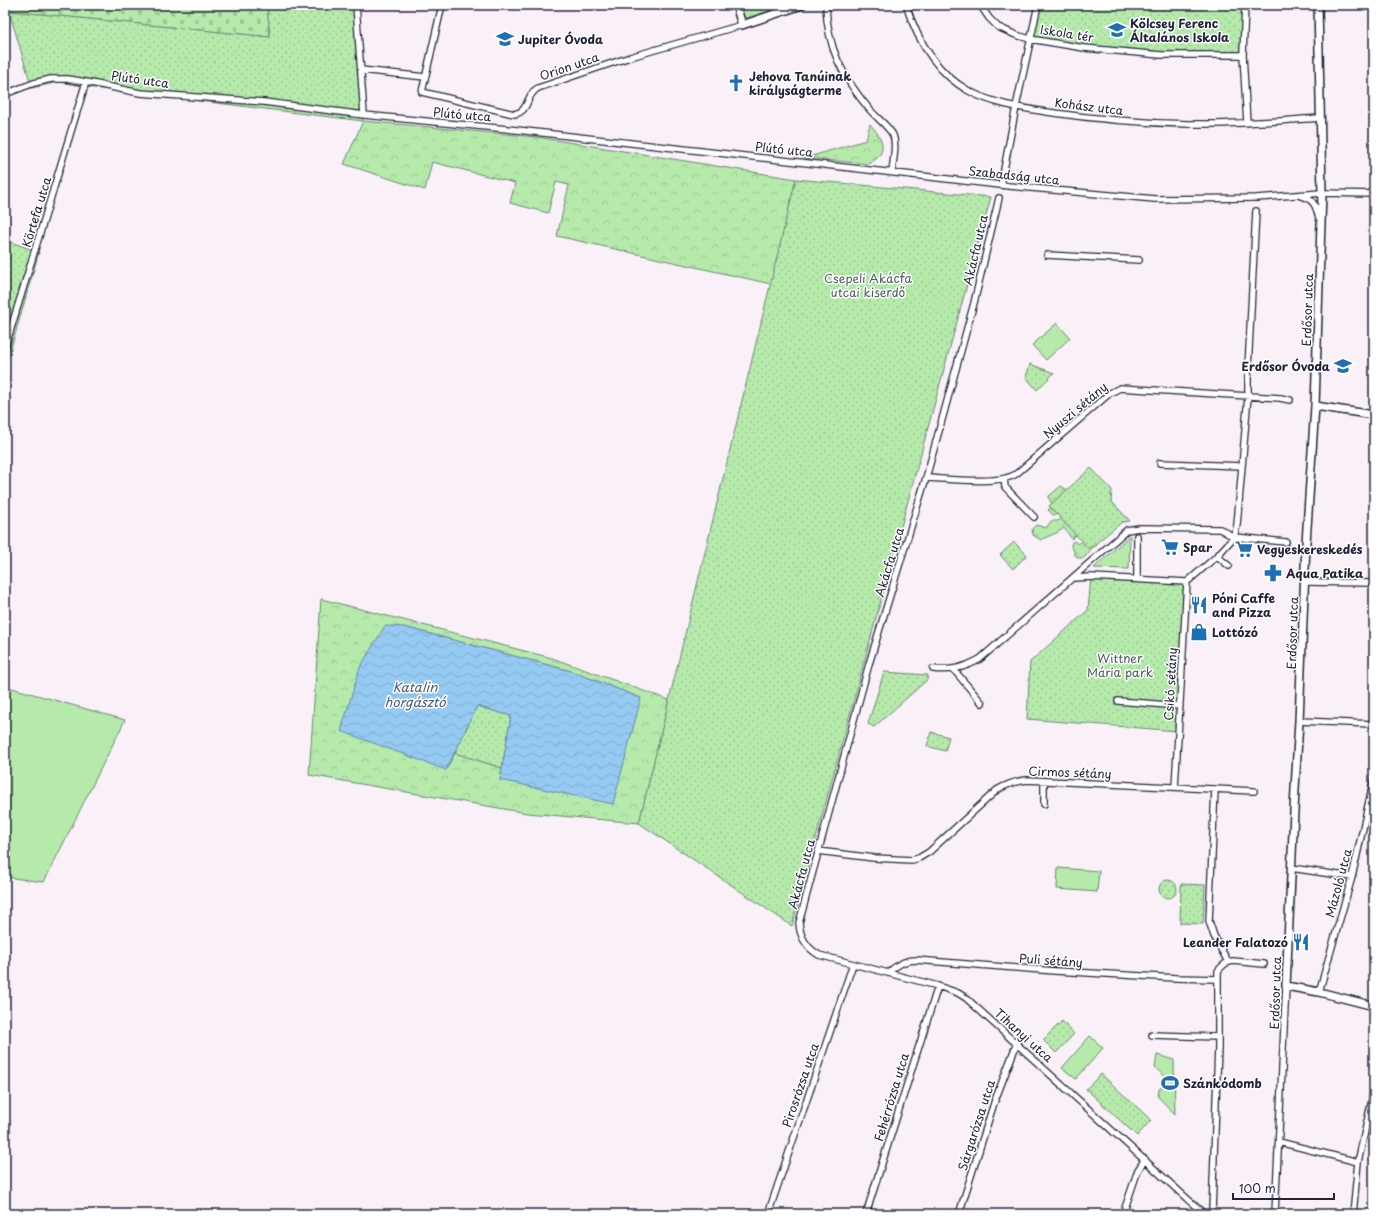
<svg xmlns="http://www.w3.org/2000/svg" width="1379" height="1219" font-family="'Playpen Sans',sans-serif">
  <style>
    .grass { fill: #b5eaab; stroke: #6c8673 }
    .forest { fill: url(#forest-crowns); stroke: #6c8673; fill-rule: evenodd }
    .cemetery { fill: url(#cemetery-stones); stroke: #6c8673 }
    .park { fill: url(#park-dots); stroke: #6c8673 }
    .water { fill: url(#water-waves); stroke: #6787a9 }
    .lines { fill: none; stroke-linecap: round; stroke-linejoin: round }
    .minor-casing { stroke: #22223b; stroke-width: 8 }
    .tertiary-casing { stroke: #22223b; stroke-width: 10 }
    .minor { stroke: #fff; stroke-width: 5.5 }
    .tertiary { stroke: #fff; stroke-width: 7 }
    .labels { text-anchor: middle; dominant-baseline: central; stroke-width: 3; stroke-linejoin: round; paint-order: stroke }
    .poi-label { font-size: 12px; font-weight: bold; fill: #22223b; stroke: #fff; text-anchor: start }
    .street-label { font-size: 12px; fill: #22223b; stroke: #fff }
    .park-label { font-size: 12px; fill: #4e5e5d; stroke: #fff }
    .water-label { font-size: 13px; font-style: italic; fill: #4a5d7b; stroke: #fff }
  </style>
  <defs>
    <pattern id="forest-crowns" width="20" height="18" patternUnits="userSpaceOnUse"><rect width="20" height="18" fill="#b5eaab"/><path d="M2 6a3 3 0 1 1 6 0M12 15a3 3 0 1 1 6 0" fill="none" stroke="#9bc894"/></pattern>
    <pattern id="cemetery-stones" width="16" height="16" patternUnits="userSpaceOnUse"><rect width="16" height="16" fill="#b5eaab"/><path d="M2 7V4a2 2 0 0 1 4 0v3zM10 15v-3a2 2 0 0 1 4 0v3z" fill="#9bc894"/></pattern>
    <pattern id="park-dots" width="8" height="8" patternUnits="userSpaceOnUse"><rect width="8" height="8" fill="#b5eaab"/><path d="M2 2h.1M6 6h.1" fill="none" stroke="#9bc894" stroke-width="1.8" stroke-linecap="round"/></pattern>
    <pattern id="water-waves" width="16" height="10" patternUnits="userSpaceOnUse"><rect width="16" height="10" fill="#95caf3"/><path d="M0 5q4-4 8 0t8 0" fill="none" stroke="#80add1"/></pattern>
  </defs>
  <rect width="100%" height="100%" fill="#f9f0f8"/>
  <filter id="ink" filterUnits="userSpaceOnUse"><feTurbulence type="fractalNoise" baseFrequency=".025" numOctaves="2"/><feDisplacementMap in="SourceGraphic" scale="8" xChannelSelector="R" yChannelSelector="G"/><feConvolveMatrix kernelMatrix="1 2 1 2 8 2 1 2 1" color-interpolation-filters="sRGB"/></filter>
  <g filter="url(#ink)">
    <path class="grass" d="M1057 323 1070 338 1046 360 1032 345Z
      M1129 536H1130L1129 569 1094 568Z
      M5 686 125 720 44 882 5 877Z
      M1058 868 1099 871 1097 892 1057 889Z
      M1090 1036 1103 1048 1076 1079 1062 1068Z
      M1157 1055 1174 1060 1175 1114 1158 1097 1159 1089 1165 1085C1166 1076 1161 1073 1155 1068Z"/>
    <path class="forest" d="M363 121 537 137 796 179 771 284 557 236 569 185 556 182 548 213 510 203 515 183 432 162 425 190 344 164Z
      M870 124C883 139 890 153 868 164L805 158 866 140Z
      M1061 486 1072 493 1077 534 1072 539 1064 528C1057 534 1049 535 1041 540L1033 535 1032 529 1036 525 1046 528 1051 521H1058L1064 515 1061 514 1053 515 1048 510 1053 506 1048 497Z
      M1084 539 1096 541V545C1090 549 1088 554 1084 558H1078L1074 554V551L1071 546 1072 542 1074 541 1078 544Z
      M321 599 552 658 669 700 639 823 527 813 309 775ZM404 627 571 671 641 698 500 780 502 768 455 753 446 770Z"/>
    <path class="cemetery" d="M7 5H267L270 37 9 11Z"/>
    <path class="park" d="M267 5H356L363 121 94 88 59 82 32 88 9 11 270 37Z
      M740 5H789L746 18 743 15Z
      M1038 5H1245L1243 55H1161L1084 48 1030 39Z
      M796 179 991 197 792 926 639 823Z
      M5 240 39 252 5 369Z
      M1030 364 1054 373 1037 390 1026 377Z
      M1091 468 1112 490 1111 501 1130 521 1122 522 1089 549 1049 506Z
      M1014 542 1027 555 1013 569 1000 555Z
      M1091 577 1187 582 1178 731 1027 719 1030 662 1088 610Z
      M884 672 928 675 927 680 874 727 868 724Z
      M477 706 511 716 502 768 455 753Z
      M931 732 949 737 945 751 927 746Z
      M1159 889a9 9 0 1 1 18 0a9 9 0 1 1-18 0Z
      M1181 884 1205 885 1203 924 1180 923Z
      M1062 1021 1074 1034 1056 1053 1043 1040Z
      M1101 1074 1151 1120 1137 1136 1086 1089Z"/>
    <path class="water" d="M385 626 404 627 571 671 641 698 613 804 500 780 511 716 477 706 446 770 341 731 360 667Z"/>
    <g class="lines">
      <g class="minor-casing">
        <path id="minor" d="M356 5 364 115
          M442 5 422 92 514 114C530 112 525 95 538 88L630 57 742 25
          M826 5C827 48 843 78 870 110 877 118 888 126 893 135 897 145 893 161 892 172
          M906 5C917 39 936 73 969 91 993 104 1021 108 1047 112 1094 119 1142 123 1189 124 1233 125 1276 121 1320 118
          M980 5 989 18 998 27 1016 35 1030 39 1084 48 1161 55H1243
          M1245 5 1243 55 1247 123
          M361 70 425 77
          M5 94 34 83 51 79H68L86 82 140 93 264 102 364 115 517 130 1009 186 1155 199 1256 198 1322 193 1374 194
          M1001 185 1016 107 1038 5
          M1301 196C1314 199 1316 206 1319 218
          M999 198 974 303 926 478 869 664 799 923C800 938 807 948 819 955L938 986 958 993 966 998 1204 1214
          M1047 255 1139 260
          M5 348 86 82
          M1160 463 1242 466
          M926 478C949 479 999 485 1016 474L1110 393 1120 388 1280 398 1290 400
          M1004 479 1005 487 1034 517
          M1217 556 1229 566
          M1073 578 1091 577 1187 582 1217 556 1234 537 1237 525 1248 396V369L1256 211
          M1137 579V536
          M1305 582 1374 583
          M933 669C951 671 964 668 980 659L1127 530 1139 528 1220 529 1234 537 1286 542
          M954 670 982 703
          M1118 701 1180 706
          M1299 721 1374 724
          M1044 781V804
          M1175 787 1187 582
          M1215 789 1209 921 1214 936 1228 962
          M818 851 874 858 912 860 919 858 929 852 997 790C1007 784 1015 781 1027 780L1254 791
          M1291 868 1352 877
          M888 973C897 965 904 960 916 960L1055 971 1176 978 1218 979
          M1319 992 1352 877 1374 779
          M1152 1035 1218 1037
          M1279 1142 1358 1162
          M768 1214 853 964
          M866 1214 938 986
          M959 1214 994 1103 1017 1043
          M1123 1214 1138 1170 1145 1159
          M1209 1214 1212 1211 1218 1048V971C1223 965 1226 962 1233 961L1264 964
          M1275 1214 1286 986
          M1353 1214 1358 1162 1374 1091"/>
      </g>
      <g class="tertiary-casing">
        <path id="tertiary" d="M736 5 742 25 802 5
          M1318 5 1322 193 1315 406 1306 543 1299 721 1295 789 1286 986 1319 992 1374 1006
          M1315 406 1374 415"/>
      </g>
      <use href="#minor" class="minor"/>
      <use href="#tertiary" class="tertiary"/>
    </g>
  </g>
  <defs>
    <g id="school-bare" transform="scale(1.38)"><path d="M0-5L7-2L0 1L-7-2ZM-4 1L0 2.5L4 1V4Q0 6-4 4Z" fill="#1f6fb2" stroke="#fff" stroke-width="2.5" paint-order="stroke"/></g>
    <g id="church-bare" transform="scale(1.38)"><path d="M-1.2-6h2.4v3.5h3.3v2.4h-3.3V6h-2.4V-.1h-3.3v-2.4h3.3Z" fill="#1f6fb2" stroke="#fff" stroke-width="2.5" paint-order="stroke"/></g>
    <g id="supermarket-bare" transform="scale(1.38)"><path d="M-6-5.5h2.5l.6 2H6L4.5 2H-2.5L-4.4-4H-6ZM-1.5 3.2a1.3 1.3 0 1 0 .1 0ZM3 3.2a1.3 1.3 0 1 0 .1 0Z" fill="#1f6fb2" stroke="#fff" stroke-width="2.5" paint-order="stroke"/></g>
    <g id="pharmacy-bare" transform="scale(1.38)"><path d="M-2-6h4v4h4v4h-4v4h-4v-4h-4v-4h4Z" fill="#1f6fb2" stroke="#fff" stroke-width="2.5" paint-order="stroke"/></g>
    <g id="restaurant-bare" transform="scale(1.38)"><path d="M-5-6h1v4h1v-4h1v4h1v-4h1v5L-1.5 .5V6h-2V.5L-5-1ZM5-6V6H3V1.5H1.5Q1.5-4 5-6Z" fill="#1f6fb2" stroke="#fff" stroke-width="2.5" paint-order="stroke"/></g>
    <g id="shop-bare" transform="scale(1.38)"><path d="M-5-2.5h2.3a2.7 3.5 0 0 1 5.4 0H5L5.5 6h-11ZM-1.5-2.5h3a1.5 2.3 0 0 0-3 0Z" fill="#1f6fb2" stroke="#fff" stroke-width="2.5" paint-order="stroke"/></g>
    <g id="stadium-bare" transform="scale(1.38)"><path d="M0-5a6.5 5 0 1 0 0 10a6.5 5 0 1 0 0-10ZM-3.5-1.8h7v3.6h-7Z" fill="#1f6fb2" stroke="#fff" stroke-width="2.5" paint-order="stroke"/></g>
  </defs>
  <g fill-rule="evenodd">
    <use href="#school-bare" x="1117" y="30"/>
    <use href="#school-bare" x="505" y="39"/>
    <use href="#church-bare" x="736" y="83"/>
    <use href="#school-bare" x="1343" y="366"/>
    <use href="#supermarket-bare" x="1170" y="547"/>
    <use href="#supermarket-bare" x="1244" y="549"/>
    <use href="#pharmacy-bare" x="1273" y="573"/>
    <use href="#restaurant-bare" x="1199" y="605"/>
    <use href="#shop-bare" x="1199" y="632"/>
    <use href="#restaurant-bare" x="1301" y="942"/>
    <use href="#stadium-bare" x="1170" y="1083"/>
  </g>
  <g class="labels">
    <g class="poi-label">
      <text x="1130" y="23">Kölcsey Ferenc<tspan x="1130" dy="14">Általános Iskola</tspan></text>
      <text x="518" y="39">Jupiter Óvoda</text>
      <text x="749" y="76">Jehova Tanúinak<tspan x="749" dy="14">királyságterme</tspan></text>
      <text x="1330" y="366" text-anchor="end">Erdősor Óvoda</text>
      <text x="1183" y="547">Spar</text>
      <text x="1257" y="549">Vegyeskereskedés</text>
      <text x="1286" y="573">Aqua Patika</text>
      <text x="1212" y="598">Póni Caffe<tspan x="1212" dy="14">and Pizza</tspan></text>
      <text x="1212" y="632">Lottózó</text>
      <text x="1288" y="942" text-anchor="end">Leander Falatozó</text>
      <text x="1183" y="1083">Szánkódomb</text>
    </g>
    <g class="street-label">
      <text transform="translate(1067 33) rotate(9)">Iskola tér</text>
      <text transform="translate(569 66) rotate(-19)">Orion utca</text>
      <text transform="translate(140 79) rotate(8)">Plútó utca</text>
      <text transform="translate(1089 106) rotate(7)">Kohász utca</text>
      <text transform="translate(462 114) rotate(5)">Plútó utca</text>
      <text transform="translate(784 149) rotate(6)">Plútó utca</text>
      <text transform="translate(1014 175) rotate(6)">Szabadság utca</text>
      <text transform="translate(36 212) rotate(-73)">Körtefa utca</text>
      <text transform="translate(975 250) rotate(-77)">Akácfa utca</text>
      <text transform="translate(1307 310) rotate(-88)">Erdősor utca</text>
      <text transform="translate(1075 410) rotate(-40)">Nyuszi sétány</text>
      <text transform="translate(889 562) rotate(-73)">Akácfa utca</text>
      <text transform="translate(1292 633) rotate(-88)">Erdősor utca</text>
      <text transform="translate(1170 684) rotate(-87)">Csikó sétány</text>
      <text transform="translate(1070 772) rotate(2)">Cirmos sétány</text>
      <text transform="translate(801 874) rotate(-75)">Akácfa utca</text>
      <text transform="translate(1338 883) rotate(-75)">Mázoló utca</text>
      <text transform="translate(1051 960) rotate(4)">Puli sétány</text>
      <text transform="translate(1275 993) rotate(-88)">Erdősor utca</text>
      <text transform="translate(1024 1035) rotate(42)">Tihanyi utca</text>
      <text transform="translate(800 1085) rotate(-71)">Pirosrózsa utca</text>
      <text transform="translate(891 1097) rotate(-73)">Fehérrózsa utca</text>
      <text transform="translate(976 1125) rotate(-72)">Sárgarózsa utca</text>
    </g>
    <g class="park-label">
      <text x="868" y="278">Csepeli Akácfa<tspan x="868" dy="14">utcai kiserdő</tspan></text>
      <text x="1120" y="658">Wittner<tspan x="1120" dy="14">Mária park</tspan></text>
    </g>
    <g class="water-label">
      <text x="415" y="686">Katalin<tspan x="415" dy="15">horgásztó</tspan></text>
    </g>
  </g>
  <rect width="1379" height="1219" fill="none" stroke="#fff" stroke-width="20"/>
  <rect x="10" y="10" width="1359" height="1199" fill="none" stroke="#22223b" stroke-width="1.5" filter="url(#ink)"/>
  <path d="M1233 1193v6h101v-6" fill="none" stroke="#22223b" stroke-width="2"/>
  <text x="1239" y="1193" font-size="12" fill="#22223b" stroke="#ffffff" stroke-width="3" paint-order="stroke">100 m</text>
</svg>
